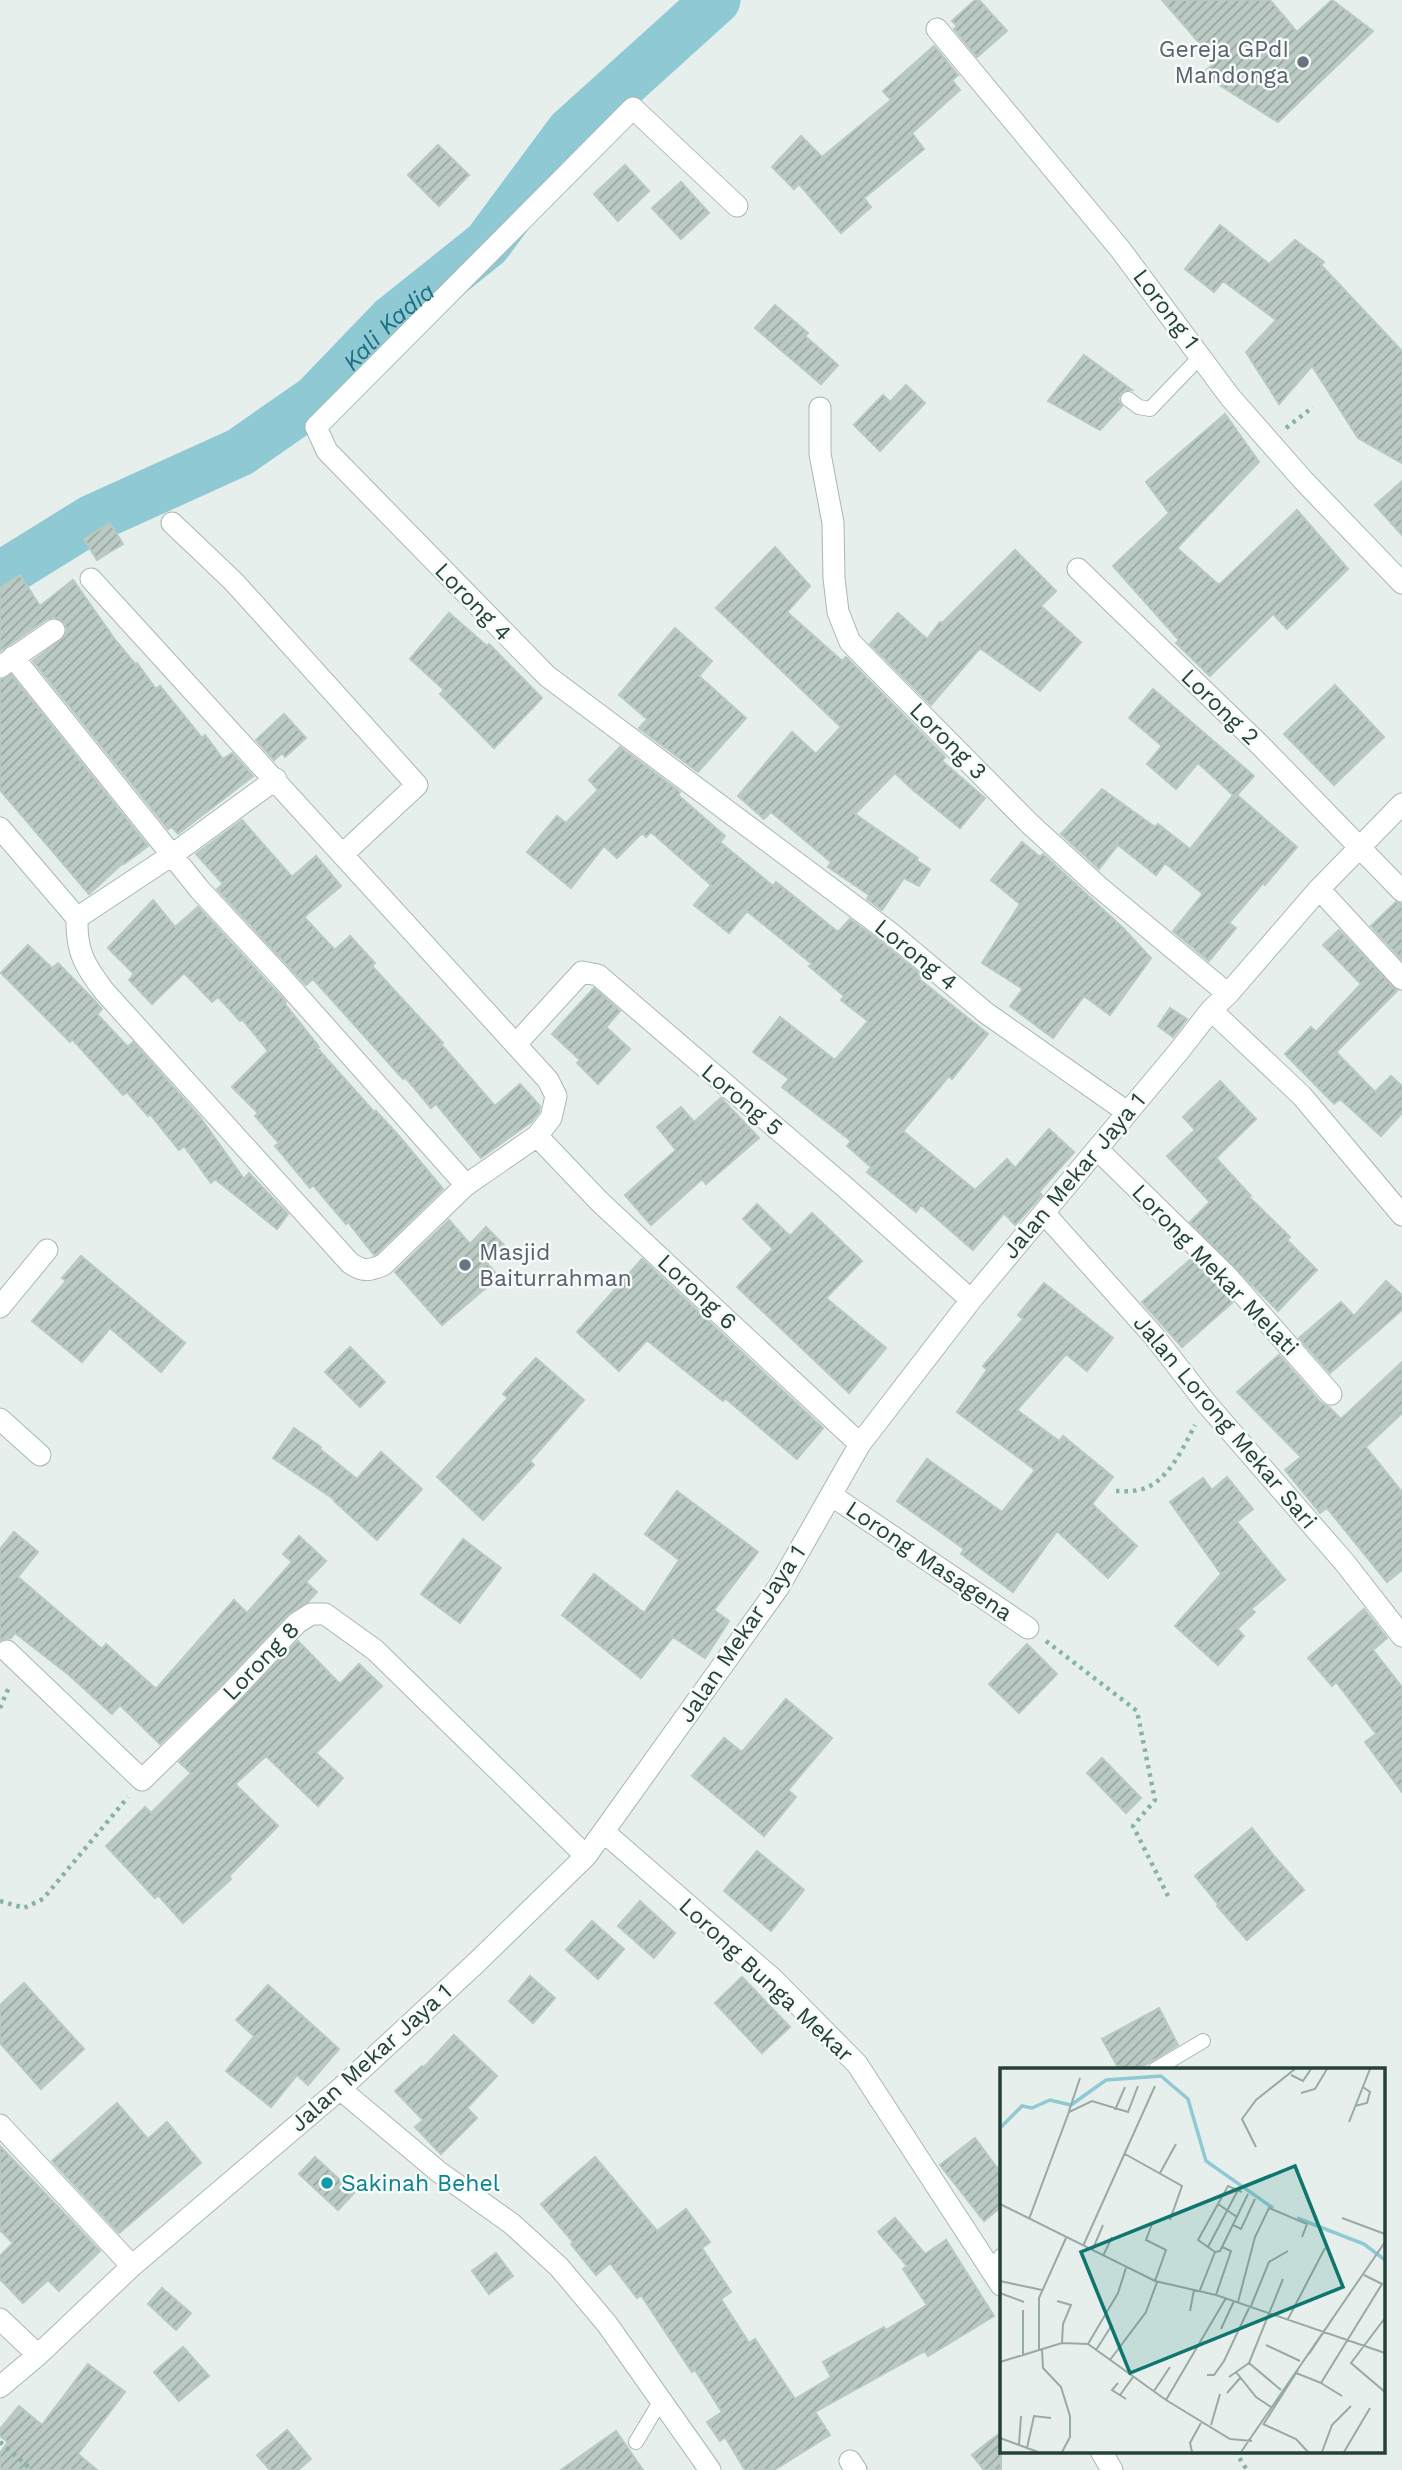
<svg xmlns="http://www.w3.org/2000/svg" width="1402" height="2470" font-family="'Work Sans',sans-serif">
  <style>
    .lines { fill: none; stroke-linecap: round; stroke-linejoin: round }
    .river { stroke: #8ec9d4; stroke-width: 49 }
    .building { fill: url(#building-hatch); stroke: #b8c9c2; stroke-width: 2 }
    .lane-casing { stroke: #a8b8b2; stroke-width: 16 }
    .street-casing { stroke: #a8b8b2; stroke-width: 23 }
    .path { stroke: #86b3a5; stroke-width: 4.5; stroke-dasharray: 3.5 5; stroke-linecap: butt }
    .lane { stroke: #fff; stroke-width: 14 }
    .street { stroke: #fff; stroke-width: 21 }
    .worship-dot { fill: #6b7280; stroke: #f7fbf9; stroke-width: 2.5 }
    .culture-dot { fill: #0f9aa8; stroke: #f7fbf9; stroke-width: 2.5 }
    .labels { text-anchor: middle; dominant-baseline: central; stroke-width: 5; stroke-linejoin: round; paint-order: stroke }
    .worship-label { font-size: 23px; fill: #5b616d; stroke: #f7fbf9; text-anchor: end }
    .street-label { font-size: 23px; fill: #24423a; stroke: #f7fbf9 }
    .culture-label { font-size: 23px; fill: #0d838f; stroke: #f7fbf9; text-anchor: start }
    .water-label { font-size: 24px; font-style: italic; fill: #1c6f80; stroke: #f7fbf9 }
    .inset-river { fill: none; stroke: #8ec9d4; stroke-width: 3.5 }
    .inset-road { fill: none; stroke: #98aaa4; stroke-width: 2 }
    .view { fill: #0f766e; fill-opacity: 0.15; stroke: #0f766e; stroke-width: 3.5 }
    .inset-edge { fill: none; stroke: #24423a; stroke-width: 3.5 }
  </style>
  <defs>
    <pattern id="building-hatch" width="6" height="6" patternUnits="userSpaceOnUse" patternTransform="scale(1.75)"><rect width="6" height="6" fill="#bbcac4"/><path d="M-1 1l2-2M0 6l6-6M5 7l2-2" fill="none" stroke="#98a6a0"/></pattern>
  </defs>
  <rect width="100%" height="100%" fill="#e6efeb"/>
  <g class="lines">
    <path class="river" id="s1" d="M0 576 92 519 240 452 316 399 392 320 487 244 570 132 716 0"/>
  </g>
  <path class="building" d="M975 0H979L1007 31 977 57 954 29 957 26 952 21Z
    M1162 0H1270L1297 32 1332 0 1373 31 1278 122 1213 81 1205 71 1216 62Z
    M934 46 958 75 952 80 960 90 912 133 924 149 864 198 871 207 841 233 799 184 794 189 772 167 801 136 822 157 891 100 883 91Z
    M438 145 469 175 439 206 408 175Z
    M625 165 649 191 618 221 594 194Z
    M681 182 709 213 681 239 652 208Z
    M1220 225 1269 264 1295 240 1324 262 1321 265 1402 351V463L1358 438 1312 366 1279 404 1246 352 1276 320 1223 281 1214 292 1185 269Z
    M775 305 808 333 805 336 838 365 821 384 755 328Z
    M1084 355 1132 390H1125L1121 393 1118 399 1122 406 1100 430 1048 401Z
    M906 385 925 403 880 451 854 425 883 395 890 402Z
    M1225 414 1259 462 1177 548 1219 585 1297 510 1348 569 1287 629 1273 614 1210 676 1176 643 1179 640 1113 566 1169 513 1146 482Z
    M1402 481V535L1375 505Z
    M110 523 123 544 97 560 84 539Z
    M775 547 810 586 787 612 842 661 846 657 945 757 942 761 985 798 960 828 913 790 895 773 855 814 918 858 916 860 930 869 919 886 904 878 882 910 867 899 869 895 828 867 831 862 771 812 764 819 738 796 792 732 816 754 841 727 716 608Z
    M1015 550 1056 591 1041 606 1081 642 1040 691 980 648 931 705 870 644 898 613 927 639 940 622 942 623Z
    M20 575 40 606 73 580 116 641 135 664 137 663 156 689 160 686 202 738 205 735 223 759 232 753 253 776 178 834 172 827 168 829 33 661 65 636 67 630 64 622 54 617 47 619 0 651V588Z
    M449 613 487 646 489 644 542 698 494 748 440 694 444 690 410 659Z
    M675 628 712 661 699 676 746 718 698 772 639 728 647 719 619 695Z
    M11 675 148 846 124 864 123 863 89 894 0 790V680Z
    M1335 685 1384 737 1334 785 1284 734Z
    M1153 689 1254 776 1237 795 1297 847 1265 885 1263 883 1229 923 1236 928 1209 961 1173 931 1203 894 1165 863 1156 875 1118 845 1099 869 1061 834 1102 789 1155 827 1158 824 1190 849 1233 795 1198 763 1176 789 1147 764 1162 746 1129 718Z
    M284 714 306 738 285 757 282 753 274 760 256 740Z
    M620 747 680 792 678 795 725 836 720 842 773 886 776 882 838 932 850 919 885 945 922 976 919 979 988 1034 952 1079 949 1076 903 1131 975 1190 1007 1159 1015 1168 1049 1129 1074 1152 1039 1192 1042 1195 1015 1225 1004 1213 973 1250 921 1205 916 1212 867 1172 871 1167 847 1146 851 1141 782 1087 789 1079 753 1052 780 1017 835 1060 868 1021 841 1000 844 996 809 966 812 964 747 911 729 933 694 905 711 885 651 832 646 837 642 833 617 858 604 846 571 888 527 852 557 816 566 823 598 790 589 780Z
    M242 820 292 877 316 856 341 886 304 917 335 950 350 936 375 963 372 966 443 1043 441 1044 495 1106 520 1084 540 1106 539 1112 531 1122 481 1158 436 1104 431 1108 405 1077 403 1079 313 979 306 985 217 889 223 884 196 854Z
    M1022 842 1040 857 1043 854 1123 928 1151 958 1110 1015 1084 996 1053 1038 1010 1006 1023 989 982 963 1020 904 991 880Z
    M153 900 175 927 198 907 286 1002 285 1004 319 1047 317 1048 375 1113 376 1111 399 1136 443 1189 376 1254 374 1255 348 1222 346 1224 313 1185 310 1188 275 1146 279 1143 255 1116 258 1113 232 1087 268 1051 242 1019 240 1021 218 997 212 1002 184 973 152 1004 129 980 134 974 108 948Z
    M1396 902 1402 904V960L1371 926Z
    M1339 930 1397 991 1336 1052 1375 1092 1391 1076 1402 1086V1113L1381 1136 1340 1099 1334 1104 1285 1054 1311 1027 1316 1032 1361 984 1323 945Z
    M28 945 52 968 58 963 93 999 102 1009 97 1014 128 1047 133 1042 200 1117 244 1179 249 1173 288 1214 277 1229 215 1179 211 1183 184 1146 179 1150 150 1114 148 1116 127 1092 123 1095 72 1039 70 1042 1 973Z
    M594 988 620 1011 606 1027 630 1049 598 1084 577 1063 580 1060 552 1034Z
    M1170 1008 1187 1019 1173 1037 1158 1026Z
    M1220 1081 1256 1119 1216 1158 1251 1196 1249 1197 1290 1237 1287 1240 1317 1270 1278 1311 1190 1222 1210 1202 1167 1156 1195 1130 1183 1117Z
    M721 1098 759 1138 706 1184 702 1179 651 1225 625 1195 676 1150 657 1127 681 1107 694 1122Z
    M757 1204 790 1236 812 1213 862 1261 826 1298 886 1348 849 1393 737 1287 773 1249 743 1219Z
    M449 1220 470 1244 486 1227 504 1245 486 1262 499 1277 442 1325 395 1272Z
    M81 1256 185 1343 161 1372 110 1328 82 1362 32 1321 66 1281 62 1278Z
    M642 1259 823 1428 797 1459 725 1398 723 1401 648 1341H646L619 1371 577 1332Z
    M1191 1259 1233 1302 1182 1347 1142 1302Z
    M1386 1281 1402 1295V1310L1330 1373 1299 1338 1341 1302 1354 1316Z
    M1044 1283 1113 1338 1087 1371 1066 1354 1017 1410 1059 1441 1063 1436 1113 1477 1092 1504 1137 1546 1108 1578 1057 1531 1013 1592 961 1554 964 1549 897 1501 927 1459 1002 1512 1035 1470 957 1412 987 1370 983 1366 1023 1319 1018 1315Z
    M350 1347 385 1382 360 1407 325 1372Z
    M1279 1355 1321 1403 1329 1407 1341 1419 1402 1362V1413L1366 1447 1402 1492V1570L1387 1582 1327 1508 1320 1513 1285 1470 1301 1457 1237 1392Z
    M536 1358 584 1400 530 1461 534 1465 483 1520 437 1477 508 1398 503 1394Z
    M294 1428 321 1447 320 1449 357 1479 381 1452 422 1489 377 1540 334 1501 335 1500 273 1458Z
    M1227 1477 1253 1509 1237 1522 1285 1580 1251 1609 1255 1612 1237 1629 1244 1636 1218 1665 1175 1626 1221 1574 1170 1502 1203 1478 1212 1490Z
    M677 1491 758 1552 714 1610 729 1621 705 1658 673 1637 641 1678 562 1615 594 1574 644 1613 679 1560 645 1534Z
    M14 1532 38 1552 18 1577 102 1649 106 1644 156 1689 234 1600 247 1613 292 1562 283 1554 299 1536 326 1561 306 1582 317 1592 308 1602 288 1614 220 1686 160 1744 120 1705 112 1714 69 1675 15 1633 11 1638 0 1640V1549Z
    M463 1539 501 1568 460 1623 421 1594Z
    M1364 1609 1387 1638 1373 1650 1402 1687V1792L1365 1742 1376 1734 1336 1682 1332 1686 1308 1658Z
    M298 1641 340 1684 359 1664 382 1686 316 1753 343 1778 318 1806 266 1756 235 1784 278 1826 229 1876 231 1879 183 1923 158 1895 155 1898 106 1846 145 1807 151 1813 191 1773 179 1762Z
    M1027 1644 1057 1674 1019 1713 989 1684Z
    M786 1699 832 1738 788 1790 796 1797 764 1836 692 1776 724 1738 742 1752Z
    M1102 1758 1141 1798 1126 1813 1087 1773Z
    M1252 1828 1274 1856 1304 1890 1247 1940 1217 1906 1218 1904 1195 1876Z
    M757 1851 804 1890 771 1931 724 1891Z
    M640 1901 675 1933 654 1958 618 1926Z
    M592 1921 624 1949 598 1979 566 1950Z
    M530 1976 555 1998 533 2023 509 2001Z
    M742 1977 790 2027 762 2053 715 2003Z
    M24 1983 84 2049 41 2089 0 2043V2005Z
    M268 1985 339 2049 308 2085 297 2075 271 2107 226 2071 254 2036 236 2020Z
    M1159 2008 1178 2045 1139 2069H1119L1102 2039Z
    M454 2035 497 2076 467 2108 477 2118 441 2154 415 2127 423 2120 395 2091 422 2066 424 2067Z
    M117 2103 148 2139 167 2122 201 2163 119 2233 52 2161Z
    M975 2138 1001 2173V2207L984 2221 940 2165Z
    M0 2146 100 2251 59 2291 48 2280 23 2303 0 2279V2256L13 2243 0 2230Z
    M315 2157 354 2193 338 2210 299 2174Z
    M595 2157 657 2231 686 2209 710 2242 702 2248 731 2292 721 2299 749 2343 755 2339 795 2399 831 2377 823 2362 884 2327 886 2330 927 2305 903 2269 907 2266 878 2232 895 2218 925 2254 946 2240 994 2316 928 2356 925 2351 815 2412 830 2435 774 2470H745L725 2437 720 2441 707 2422 722 2412 695 2370 692 2372 641 2295 637 2298 610 2263 596 2275 571 2244 573 2242 541 2204Z
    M496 2253 513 2276 489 2294 472 2271Z
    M162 2288 191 2313 176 2330 148 2304Z
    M183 2347 209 2376 179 2401 154 2372Z
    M88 2364 125 2392 78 2454 97 2470H0V2453L8 2442 0 2436V2429L19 2406 42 2425Z
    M287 2430 311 2459 298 2470H270L257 2455Z
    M616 2431 643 2470H561Z
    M1001 2432V2470H984L972 2455Z"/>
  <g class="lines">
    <g class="lane-casing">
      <path id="lane" d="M1128 399 1139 407 1150 409 1201 356
        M1156 2069 1203 2041
        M992 2268 1001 2256
        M636 2442 660 2402"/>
    </g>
    <g class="street-casing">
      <path id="street" d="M937 29 1120 249 1230 397 1303 480 1402 583
        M737 206 633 108 316 427 327 451 547 676 893 935 986 1013 1127 1112
        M820 408V454L833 523 834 578 838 612 850 642 1030 824 1099 887 1228 994
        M172 523 234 582 417 785 343 854
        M1078 569 1261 746 1402 891
        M13 657 200 890 281 977 466 1185
        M0 667 54 630
        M0 828 77 918C76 952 85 966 104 991L350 1263C363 1272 369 1271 383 1265L466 1185 537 1136 551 1118 556 1096 548 1080 91 579
        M1319 889 1402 979
        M77 918 172 855 276 779
        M1211 1010 1302 1096 1402 1215
        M516 1044 582 972 598 975 846 1188 971 1300
        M537 1136 600 1202 860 1444
        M1097 1149 1227 1276 1331 1394
        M1044 1213 1153 1335 1206 1403 1345 1563 1402 1636
        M0 1307 47 1250
        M0 1419 40 1455
        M831 1495 1028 1628
        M7 1651 142 1780 229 1695 297 1623 311 1614H325L375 1650 586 1856
        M604 1832 773 1979 857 2064 1001 2285
        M340 2089 439 2172 512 2224 559 2267 607 2324 710 2470
        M0 2125 132 2266
        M0 2319 38 2355
        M0 2387 38 2355 132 2266 340 2089 476 1963 586 1856 778 1588 860 1444 971 1300 1179 1051 1211 1010 1228 994 1319 889 1402 804
        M1101 2451 1112 2470
        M850 2461 856 2470"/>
    </g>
    <path class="path" d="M1286 428 1313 407
      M1116 1491C1123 1491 1131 1492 1138 1490 1166 1486 1183 1448 1195 1425
      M1046 1641 1137 1711 1155 1800 1133 1826 1168 1896
      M0 1708 9 1687
      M0 1901 24 1908 43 1899 128 1797
      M0 2442 32 2470
      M1235 2451 1247 2470"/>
    <use href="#lane" class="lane"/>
    <use href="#street" class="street"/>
  </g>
  <g class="worship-dot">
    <circle cx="1303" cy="62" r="7"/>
    <circle cx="465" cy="1265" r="7"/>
  </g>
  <circle class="culture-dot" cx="327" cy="2183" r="7"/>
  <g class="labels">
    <g class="worship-label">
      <text x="1289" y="49">Gereja GPdI<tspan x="1289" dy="26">Mandonga</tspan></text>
      <text x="479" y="1252" text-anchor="start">Masjid<tspan x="479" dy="26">Baiturrahman</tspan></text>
    </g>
    <g class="street-label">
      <text transform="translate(1166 309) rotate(53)">Lorong 1</text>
      <text transform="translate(473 602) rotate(46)">Lorong 4</text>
      <text transform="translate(1220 707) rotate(44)">Lorong 2</text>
      <text transform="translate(948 741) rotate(45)">Lorong 3</text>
      <text transform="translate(916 955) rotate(39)">Lorong 4</text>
      <text transform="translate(742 1100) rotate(40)">Lorong 5</text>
      <text transform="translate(1074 1176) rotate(-50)">Jalan Mekar Jaya 1</text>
      <text transform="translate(1215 1270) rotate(46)">Lorong Mekar Melati</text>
      <text transform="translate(697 1292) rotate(43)">Lorong 6</text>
      <text transform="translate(1225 1422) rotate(50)">Jalan Lorong Mekar Sari</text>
      <text transform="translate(929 1561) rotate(34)">Lorong Masagena</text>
      <text transform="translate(742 1634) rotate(-56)">Jalan Mekar Jaya 1</text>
      <text transform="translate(261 1661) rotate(-46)">Lorong 8</text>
      <text transform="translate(766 1980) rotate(43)">Lorong Bunga Mekar</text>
      <text transform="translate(371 2058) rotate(-42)">Jalan Mekar Jaya 1</text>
    </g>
    <g class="culture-label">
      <text x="341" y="2183">Sakinah Behel</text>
    </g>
    <g class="water-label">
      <text stroke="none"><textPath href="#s1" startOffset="466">Kali Kadia</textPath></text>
    </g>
  </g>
  <g transform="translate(1000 2068)">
    <rect width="385" height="385" fill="#e6efeb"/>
    <path class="inset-river" d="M0 60 22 38 32 40 50 32 71 37 106 12 161 8 188 31 206 93 273 140M297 150 364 176 385 192"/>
    <path class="inset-road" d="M291 7 303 13 311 1M301 25 315 21 327 1M355 38 367 35 370 24 363 19M115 42 125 19M69 43 80 10M349 54 370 1M256 79 242 51 256 32 295 1M125 86 182 118 170 152M160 105 176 76M0 136 155 213 216 227 385 285M218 136 237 149M342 150 385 166M29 151 69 44 92 33 128 44 138 18M152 156 146 172 166 182 155 213M233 157 241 161 255 131M83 178 155 18M208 179 238 122M92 183 103 157M215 184 198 172 228 118 242 124M215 184 220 183 248 126M103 188 112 169M0 213 42 222M200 222 215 184M0 225 24 234M216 227 231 183 222 179M57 233 71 237 63 256 62 275M238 234 255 169 269 140 307 156 302 169M251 238 269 194 288 183M23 242V287M190 243 194 222M385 250 351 295 385 324M288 251 325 180M221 261 234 233M88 276 118 225 126 200M266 277 300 293M39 281V230L66 170M42 281 43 300 61 319 70 348V369L62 384M96 282 112 257M309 286 333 250M110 292 146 244 157 214M0 294 62 275 88 276 166 332 230 371 252 373M249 295 283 211M236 304 256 329 271 339M296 305 321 315 382 216 364 207M207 307H214L224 293 250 238M229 309 249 295 281 322M118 315 112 322 126 331M321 315 342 328M154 323 170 299M227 325 241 309M120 327 133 309M166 332 226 230M263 356 296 371 308 384M211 357 220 326M263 357 298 302M0 370 38 384M19 376 21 348M27 380 34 348 51 350M192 384 190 375 202 353M241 384 385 174M322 384 332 357 351 338M344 384 370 340"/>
    <path class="view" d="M295 98 343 219 130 305 81 184Z"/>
    <rect width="385" height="385" class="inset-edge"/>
  </g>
</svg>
